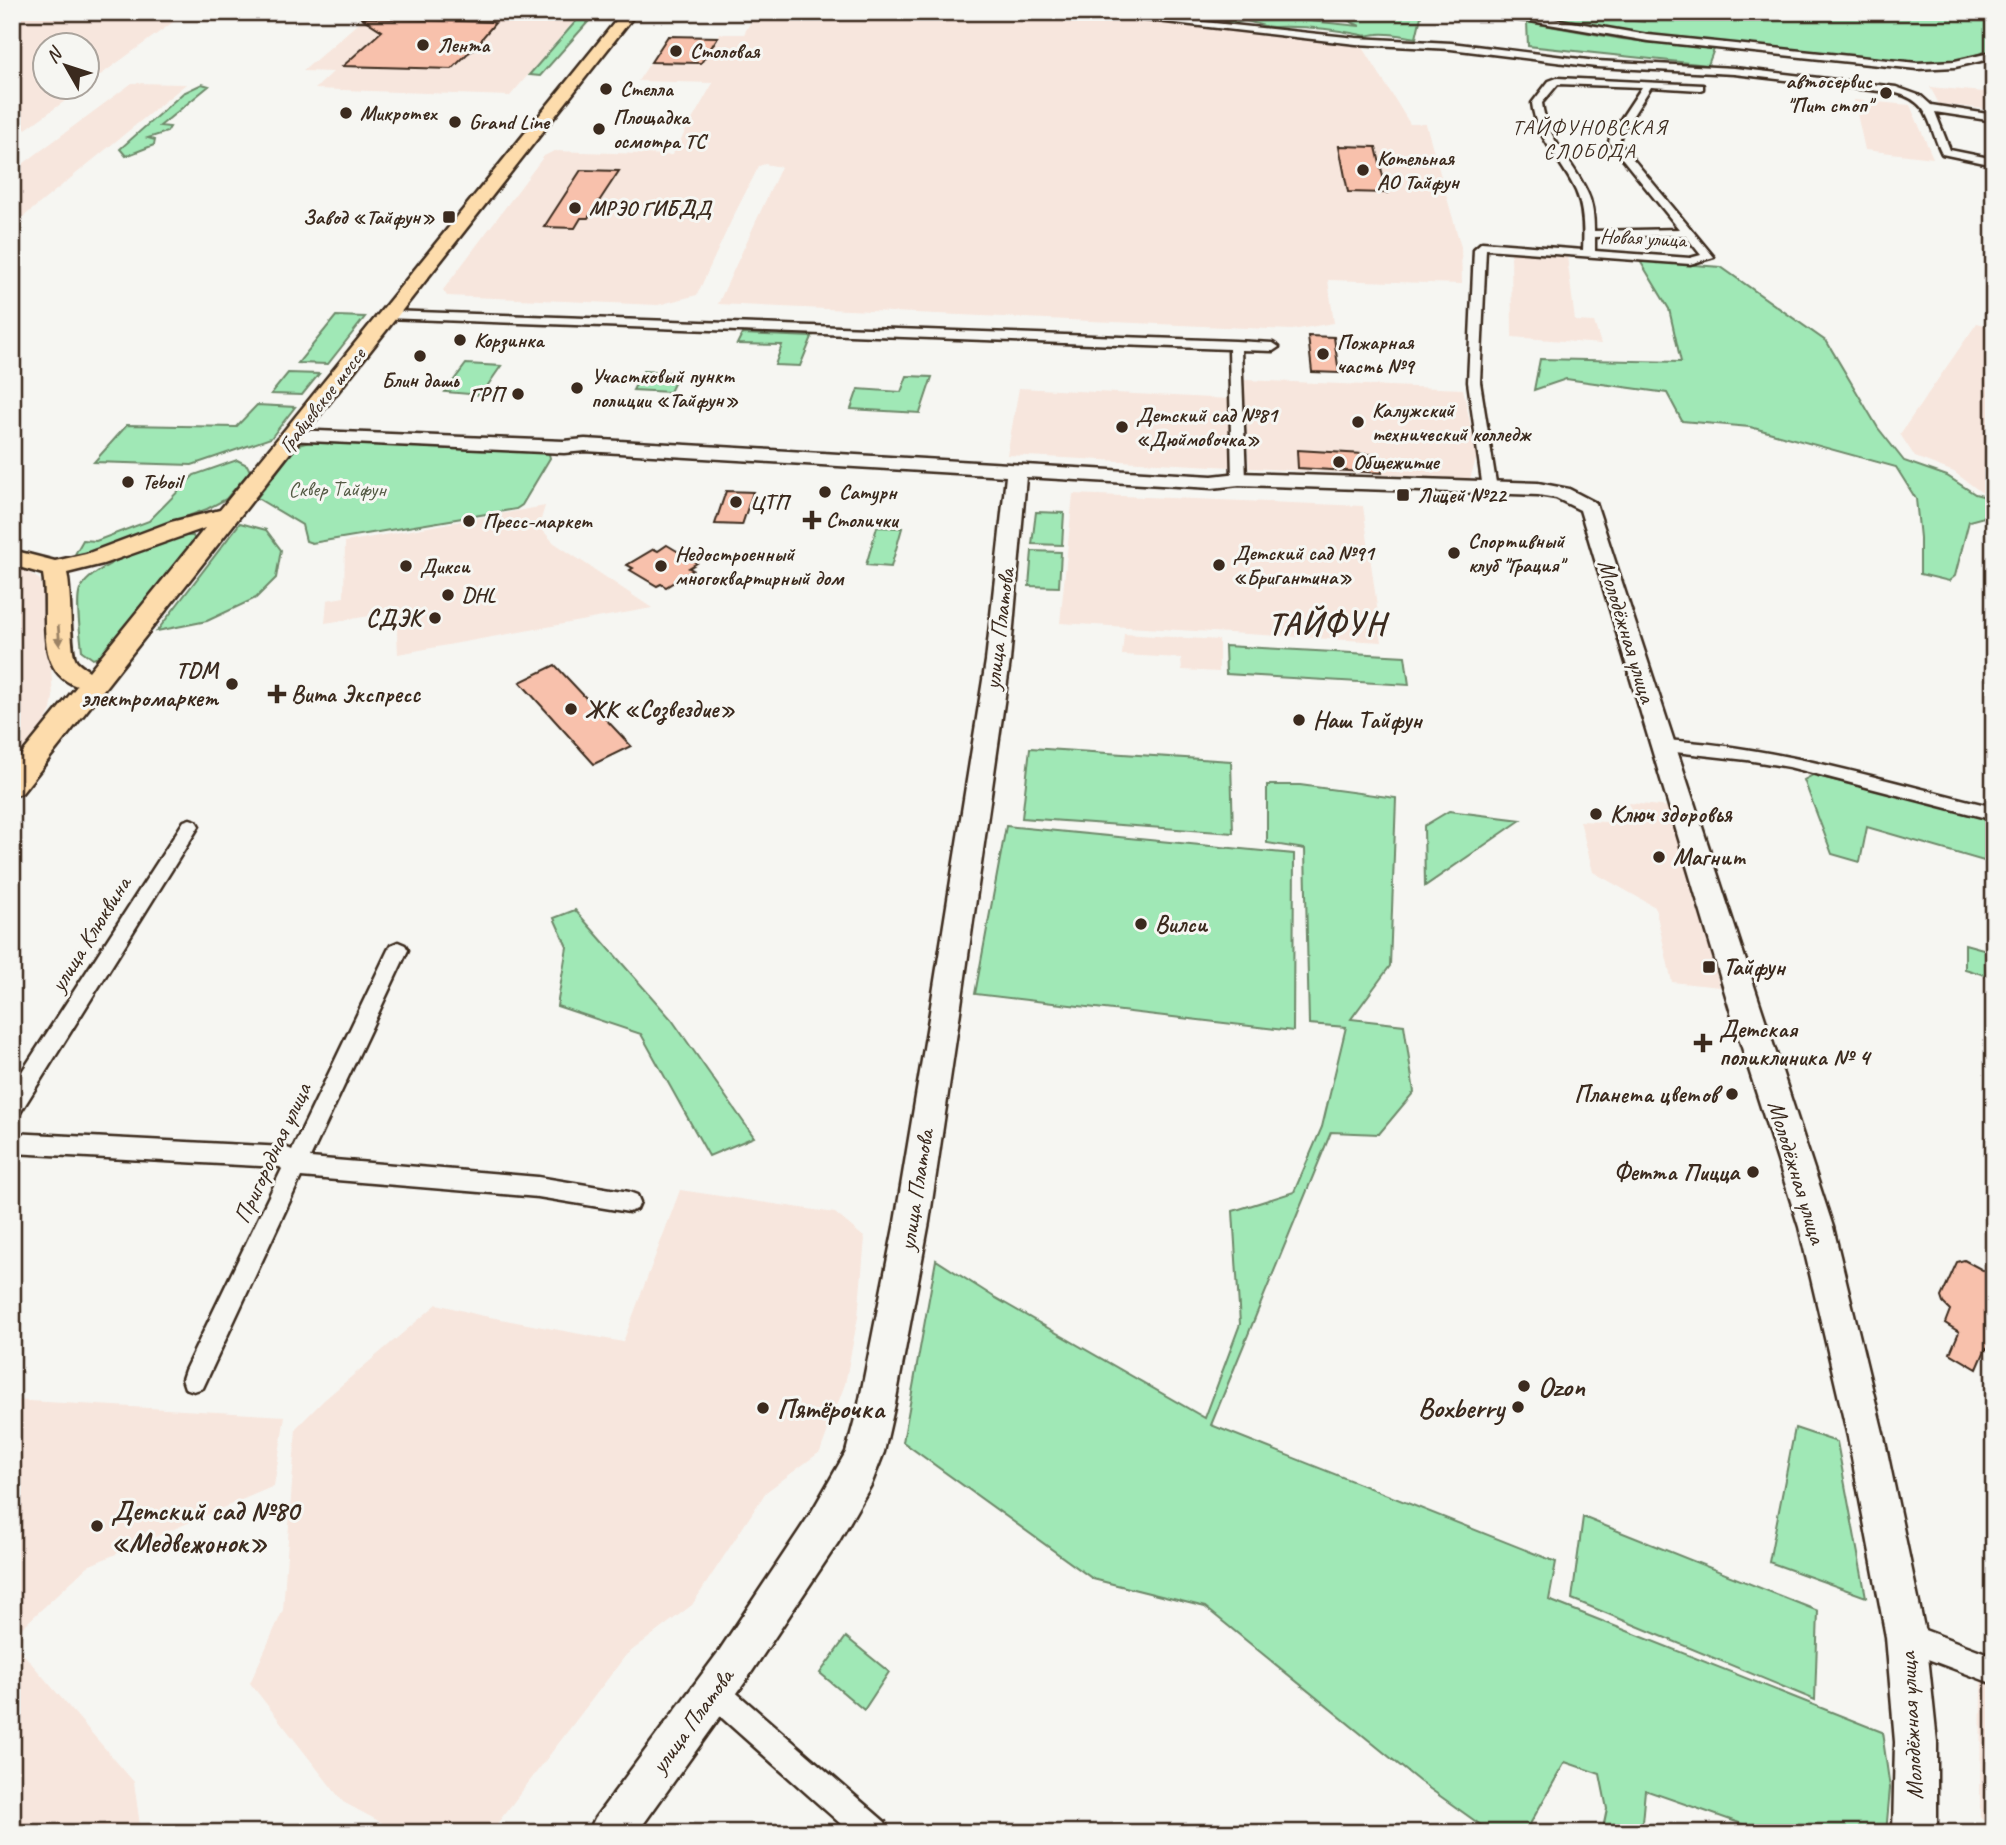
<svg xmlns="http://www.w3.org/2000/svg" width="2006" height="1845" font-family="Caveat,sans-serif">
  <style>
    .built { fill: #f7e6dd }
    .green { fill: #a0e8b6; stroke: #6e896a; stroke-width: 2 }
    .building { fill: #f8c1ac; stroke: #3b2a1e; stroke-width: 2 }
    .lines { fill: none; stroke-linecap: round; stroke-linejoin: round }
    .street-casing { stroke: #3b2a1e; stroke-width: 5 }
    .secondary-casing { stroke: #3b2a1e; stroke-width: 5 }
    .primary-casing { stroke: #3b2a1e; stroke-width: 5 }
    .street { fill: #f6f6f2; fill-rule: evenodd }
    .secondary { fill: #f6f6f2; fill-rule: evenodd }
    .primary { fill: #fddcac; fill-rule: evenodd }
    .oneway { fill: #9c8365 }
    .poi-dot { fill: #3b2a1e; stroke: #f6f6f2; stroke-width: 2.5 }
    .labels { text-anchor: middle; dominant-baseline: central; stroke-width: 6; stroke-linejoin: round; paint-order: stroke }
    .far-poi-label { font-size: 21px; font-weight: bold; fill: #3b2a1e; stroke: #f6f6f2; text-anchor: start }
    .far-neighbourhood-label { font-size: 21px; letter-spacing: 2px; fill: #3b2a1e; stroke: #f6f6f2 }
    .far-street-label { font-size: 21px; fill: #3b2a1e; stroke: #f6f6f2 }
    .far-park-label { font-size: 21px; fill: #545a44; stroke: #f6f6f2 }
    .poi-label { font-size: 24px; font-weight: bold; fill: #3b2a1e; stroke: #f6f6f2; text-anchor: start }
    .street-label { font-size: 24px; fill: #3b2a1e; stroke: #f6f6f2 }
    .near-poi-label { font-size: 28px; font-weight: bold; fill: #3b2a1e; stroke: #f6f6f2; text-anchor: start }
    .district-label { font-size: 32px; font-weight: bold; letter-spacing: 2px; fill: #3b2a1e; stroke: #f6f6f2 }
  </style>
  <rect width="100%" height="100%" fill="#f6f6f2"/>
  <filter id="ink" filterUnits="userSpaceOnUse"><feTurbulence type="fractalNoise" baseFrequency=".0143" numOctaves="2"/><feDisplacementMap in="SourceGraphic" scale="14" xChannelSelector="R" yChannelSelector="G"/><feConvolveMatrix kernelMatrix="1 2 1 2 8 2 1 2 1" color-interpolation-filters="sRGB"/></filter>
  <g filter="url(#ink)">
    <path class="built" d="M12 12H187L88 84V46H46V88H83L12 139Z
      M371 12H582L510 96 315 89 333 72 303 71Z
      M756 12H1058L1361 44 1410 124H1426L1461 247 1462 284 1328 280 1334 323 1292 330 718 304 781 167 765 164 759 166 733 217 697 295 658 305 447 296 443 290 544 156 554 151 672 155 713 83 638 81 668 36 717 37 720 34H744Z
      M132 83 186 84 12 226V172Z
      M1930 87 1994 93V110L1939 104Z
      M1854 100 1910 105 1933 158 1865 150Z
      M1511 251 1567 256 1575 321 1594 322 1601 344 1512 337Z
      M1977 323 1994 327V496L1981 492 1954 472 1915 457 1900 434Z
      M1244 380 1463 389 1477 456 1470 479 1249 468Z
      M1019 388 1231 399 1233 467 1007 455Z
      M1073 494 1363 506 1382 642 1060 623Z
      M545 506 539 526 553 542 652 608 398 654 396 612 325 623 327 600 344 597 345 542Z
      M12 567 27 571 40 580 46 595 53 697 51 710 40 731 12 766Z
      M1124 634 1219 640V672L1182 670 1181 658 1122 655Z
      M1629 803 1671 807 1720 987 1672 982 1655 907 1593 872 1580 821 1634 823Z
      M680 1190 835 1213 865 1238 858 1317 845 1384 820 1452 766 1492 692 1605 626 1655 490 1833H401L343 1802 250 1683 283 1610 296 1428 324 1400 437 1304 479 1315 623 1342Z
      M12 1400 285 1416 274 1486 88 1566 12 1637Z
      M12 1641 134 1782 141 1833H12Z
      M1981 1681 1994 1686V1833L1980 1816Z"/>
    <path class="green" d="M584 12H597L540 76 529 75Z
      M1149 12H1219L1360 26 1339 16 1308 12H1422L1416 38C1404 36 1390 33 1378 34 1372 34 1368 37 1362 35 1334 29 1303 26 1274 27 1260 28 1247 16 1232 24L1221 19 1202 20Z
      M1541 12H1588V17L1644 22V12H1994V49L1960 60 1918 63 1651 36 1540 16Z
      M1527 22 1622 39 1714 49 1708 65 1528 46Z
      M202 84 209 86 160 126 170 127 167 132 148 138 155 140 154 145 126 156 120 149 183 93Z
      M1640 261 1721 267 1827 342 1878 428 1904 461 1947 476 1975 494 1994 499V519L1984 517 1969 521 1955 576 1949 581 1920 574V538L1916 499 1896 467 1750 427 1682 421 1667 393 1566 379 1534 390 1540 359 1681 362 1669 309Z
      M336 316 365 317 328 364 298 363Z
      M742 334 812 337 800 366 775 365 782 345 737 344Z
      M466 364 501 366 481 395 445 392Z
      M643 371 679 373 670 392 633 390Z
      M288 373 319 374 302 395 271 394Z
      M907 376 932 377 920 413 851 409 858 389 901 392Z
      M257 405 295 407 271 438 192 465 94 462 127 425 236 427Z
      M321 439 543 452 549 454 550 458 522 505 516 509 312 543 306 541 302 525 257 498 298 445Z
      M237 460 247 465 250 471 226 499 207 509 92 552 74 556 83 540 96 541 149 521 194 475Z
      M1036 512 1064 513 1062 545 1032 544Z
      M240 523 266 530 281 550 276 578 256 598 207 621 157 631Z
      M877 527 902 528 891 567 866 565Z
      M181 536H193L195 541 104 655 93 659 82 651C81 637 75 602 80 590 90 566 156 544 181 536Z
      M1032 551 1061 552 1059 587 1029 586Z
      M1225 646 1405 656 1409 685 1226 674Z
      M1030 748 1231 761 1233 833 1022 818Z
      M1813 775 1994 819V864L1867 827 1860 862 1832 854 1804 780Z
      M1267 785H1300L1396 798 1390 966 1351 1019 1404 1025 1414 1092 1379 1134 1331 1132 1211 1425 1556 1562 1549 1600 1882 1732 1890 1788 1886 1833H1777L1745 1825 1645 1790 1641 1833H1602L1607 1809 1600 1774 1565 1762 1525 1833H1492L1419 1781 1205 1607 1093 1579 903 1442 936 1260 994 1297 1205 1418 1240 1324 1233 1211 1294 1192 1322 1127 1346 1027 1309 1024 1305 849 1267 843Z
      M1449 811 1521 820 1425 886 1424 826Z
      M1006 826 1294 854 1293 1031 975 994Z
      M575 910 672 1020 754 1137 709 1156 641 1034 557 1006 567 947 554 918Z
      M1965 944 1994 952V978L1965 969Z
      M1795 1428 1837 1442 1866 1597 1769 1562Z
      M1583 1517 1818 1611 1815 1700 1572 1599Z
      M846 1637 889 1672 864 1710 820 1673Z"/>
    <path class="building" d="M362 18 491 22 495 23 483 37 479 46 467 54 452 69 343 66 382 31Z
      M668 36 718 37 701 63 651 62Z
      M1339 146 1376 147 1387 193 1348 192Z
      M581 170 619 171 588 218H581L575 228 544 227Z
      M1308 336 1334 337 1339 373 1312 372Z
      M1297 450 1380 455 1382 473 1298 468Z
      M726 491 753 492 742 525 715 524Z
      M667 545 697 563 689 568 693 570 666 587 661 584 657 586 630 570 633 568 627 565 654 549 658 551Z
      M555 665 631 746 594 764 520 682Z
      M1964 1260 1994 1276V1353L1986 1348 1977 1369 1950 1353 1959 1332 1945 1323 1950 1310 1943 1303 1941 1297 1957 1262Z"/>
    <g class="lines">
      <g class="street-casing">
        <path id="street" d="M1079 12H1109L1356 38 1451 43 1596 61 1734 68 1896 87 1921 96 1931 105 1994 115V121L1935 112 1950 150 1994 159V165L1942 154C1928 126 1932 102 1896 93L1734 74 1596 67 1451 49 1356 44Z
          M1461 12 1537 16 1648 35 1917 63 1955 61 1994 52V58L1955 67 1917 69 1648 41 1537 22Z
          M1557 78 1703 85V89L1700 90 1651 87 1621 134 1619 142 1714 257 1690 264 1486 249 1480 382 1497 489 1490 493 1483 489 1468 382 1474 249 1482 242 1583 250C1584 231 1584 209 1576 191 1562 160 1536 139 1532 103L1549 81ZM1558 84 1642 87 1611 134 1609 142 1679 229 1594 231C1594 218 1593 204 1587 192 1573 161 1546 139 1542 103ZM1685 235 1701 255 1690 258 1595 251V237Z
          M389 311 1235 341 1273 343 1279 347 1273 351 1241 350 1246 479 1239 483 1232 479 1229 349 385 318 383 315Z
          M1663 740C1777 746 1884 781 1994 807V820L1789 767 1747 760 1657 750 1654 746Z
          M190 819 196 821 199 826 196 831 20 1113 12 1115V1087L184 821Z
          M398 942 405 945 408 950 310 1158 538 1177 629 1192 637 1195 640 1202 637 1209 629 1212 538 1197 301 1177 203 1388 194 1391 185 1388 182 1379 185 1370 282 1169 280 1167 12 1153V1133L285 1147 292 1150 388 950 391 945Z
          M1906 1623 1994 1656V1684L1896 1647 1892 1637 1896 1627Z
          M714 1678 724 1682 885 1822 889 1833H851L704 1702 700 1692 704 1682Z"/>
      </g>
      <g class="secondary-casing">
        <path id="secondary" d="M293 430 564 441 585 439 1212 476 1239 473 1538 483 1569 489 1596 503 1833 1227 1884 1437 1926 1637 1937 1742V1833H1893L1895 1742 1886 1637 1848 1437 1799 1227 1732 1016 1580 510 1556 498 1538 495 1239 485 1212 488 1026 477 1010 661 960 1012 929 1222 895 1404 884 1452 871 1485 839 1541 745 1682 637 1833H588L595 1818 717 1654 811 1513 846 1452 859 1404 895 1222 930 1012 986 661 1006 476 585 451 564 453 286 440 283 436 286 432Z"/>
      </g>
      <g class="primary-casing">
        <path id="primary" d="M623 12H637L22 793 12 796V766L77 686C32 670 50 611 43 574L12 565V550L55 561 86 554 171 522 220 510ZM205 528 89 671C85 668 79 665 76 661 69 649 72 594 67 573L103 564Z"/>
      </g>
      <use href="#street" class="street"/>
      <use href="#secondary" class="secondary"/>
      <use href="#primary" class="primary"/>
    </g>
    <defs><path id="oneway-solid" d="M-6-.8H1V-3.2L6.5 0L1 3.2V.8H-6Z" transform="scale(1.75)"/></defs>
    <use class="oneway" href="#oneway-solid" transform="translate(59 636) rotate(86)"/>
  </g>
  <g class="poi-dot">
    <circle cx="423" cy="45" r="7"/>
    <circle cx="676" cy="51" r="7"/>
    <circle cx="606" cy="89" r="7"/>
    <circle cx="1886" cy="93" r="7"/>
    <circle cx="346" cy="113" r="7"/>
    <circle cx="455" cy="122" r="7"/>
    <circle cx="599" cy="129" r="7"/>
    <circle cx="1363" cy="170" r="7"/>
    <circle cx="575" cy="208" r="7"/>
    <rect x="442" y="210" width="14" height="14" rx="3.5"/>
    <circle cx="460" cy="340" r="7"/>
    <circle cx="1323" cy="354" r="7"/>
    <circle cx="420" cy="356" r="7"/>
    <circle cx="577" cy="388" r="7"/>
    <circle cx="518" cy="394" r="7"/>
    <circle cx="1358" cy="422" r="7"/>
    <circle cx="1122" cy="427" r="7"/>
    <circle cx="1339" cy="462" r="7"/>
    <circle cx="128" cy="482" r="7"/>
    <circle cx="825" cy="492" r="7"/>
    <rect x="1396" y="488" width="14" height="14" rx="3.5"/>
    <circle cx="736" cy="502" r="7"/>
    <path d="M808.5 509.5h7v7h7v7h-7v7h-7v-7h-7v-7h7z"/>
    <circle cx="469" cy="521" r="7"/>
    <circle cx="1454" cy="553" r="7"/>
    <circle cx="1219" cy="565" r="7"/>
    <circle cx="406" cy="566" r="7"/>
    <circle cx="661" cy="566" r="7"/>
    <circle cx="448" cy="595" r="7"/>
    <circle cx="435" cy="618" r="7"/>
    <circle cx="232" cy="684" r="7"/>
    <path d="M273.5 683.5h7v7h7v7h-7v7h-7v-7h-7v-7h7z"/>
    <circle cx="571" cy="709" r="7"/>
    <circle cx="1299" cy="720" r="7"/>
    <circle cx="1596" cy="814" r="7"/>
    <circle cx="1659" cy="857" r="7"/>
    <circle cx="1141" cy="924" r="7"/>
    <rect x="1702" y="960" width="14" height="14" rx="3.5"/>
    <path d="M1699.5 1032.5h7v7h7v7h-7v7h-7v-7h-7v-7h7z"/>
    <circle cx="1732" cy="1094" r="7"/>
    <circle cx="1753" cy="1172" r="7"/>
    <circle cx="1524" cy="1386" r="7"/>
    <circle cx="1518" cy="1407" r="7"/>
    <circle cx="763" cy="1408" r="7"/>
    <circle cx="97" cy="1526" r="7"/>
  </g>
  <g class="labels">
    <g class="far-poi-label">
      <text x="437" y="45">Лента</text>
      <text x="690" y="51">Столовая</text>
      <text x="1872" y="81" text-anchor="end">автосервис<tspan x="1872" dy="24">"Пит стоп"</tspan></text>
      <text x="620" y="89">Стелла</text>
      <text x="360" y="113">Микротех</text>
      <text x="613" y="117">Площадка<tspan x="613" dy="24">осмотра ТС</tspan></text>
      <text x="469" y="122">Grand Line</text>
      <text x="1377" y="158">Котельная<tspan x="1377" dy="24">АО Тайфун</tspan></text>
      <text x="589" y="208">МРЭО ГИБДД</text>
      <text x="435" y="217" text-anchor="end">Завод «Тайфун»</text>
      <text x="474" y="340">Корзинка</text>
      <text x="1337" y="342">Пожарная<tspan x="1337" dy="24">часть №9</tspan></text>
      <text x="591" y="376">Участковый пункт<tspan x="591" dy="24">полиции «Тайфун»</tspan></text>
      <text x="420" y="380" text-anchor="middle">Блин дашь</text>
      <text x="504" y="394" text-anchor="end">ГРП</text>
      <text x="1372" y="410">Калужский<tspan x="1372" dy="24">технический колледж</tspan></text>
      <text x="1136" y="415">Детский сад №81<tspan x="1136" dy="24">«Дюймовочка»</tspan></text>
      <text x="1353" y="462">Общежитие</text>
      <text x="142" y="482">Teboil</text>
      <text x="839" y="492">Сатурн</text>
      <text x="1417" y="495">Лицей №22</text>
      <text x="750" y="502">ЦТП</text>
      <text x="826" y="520">Столички</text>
      <text x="483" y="521">Пресс-маркет</text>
      <text x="1468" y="541">Спортивный<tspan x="1468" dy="24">клуб "Грация"</tspan></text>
      <text x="1233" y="553">Детский сад №91<tspan x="1233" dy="24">«Бригантина»</tspan></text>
      <text x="675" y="554">Недостроенный<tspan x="675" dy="24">многоквартирный дом</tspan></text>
      <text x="420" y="566">Дикси</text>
      <text x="462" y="595">DHL</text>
    </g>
    <g class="far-neighbourhood-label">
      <text x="1590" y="127">ТАЙФУНОВСКАЯ<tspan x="1590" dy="24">СЛОБОДА</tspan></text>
    </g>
    <g class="far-street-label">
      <text transform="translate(1643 238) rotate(3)">Новая улица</text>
      <text transform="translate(322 400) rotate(-52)">Грабцевское шоссе</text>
    </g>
    <g class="far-park-label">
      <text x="337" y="489">Сквер Тайфун</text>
    </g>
    <g class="poi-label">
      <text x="421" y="618" text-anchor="end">СДЭК</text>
      <text x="218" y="670" text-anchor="end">TDM<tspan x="218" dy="28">электромаркет</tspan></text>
      <text x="291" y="694">Вита Экспресс</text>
      <text x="585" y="709">ЖК «Созвездие»</text>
      <text x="1313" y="720">Наш Тайфун</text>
      <text x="1610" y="814">Ключ здоровья</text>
      <text x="1673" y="857">Магнит</text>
      <text x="1155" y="924">Вилси</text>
      <text x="1723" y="967">Тайфун</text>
      <text x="1719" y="1029">Детская<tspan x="1719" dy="28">поликлиника № 4</tspan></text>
      <text x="1718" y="1094" text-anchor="end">Планета цветов</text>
      <text x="1739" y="1172" text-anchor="end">Фетта Пицца</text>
    </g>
    <g class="street-label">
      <text transform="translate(999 629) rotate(-83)">улица Платова</text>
      <text transform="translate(1627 631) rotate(73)">Молодёжная улица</text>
      <text transform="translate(90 934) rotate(-58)">улица Клюквина</text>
      <text transform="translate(272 1153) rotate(-65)">Пригородная улица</text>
      <text transform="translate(1797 1172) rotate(73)">Молодёжная улица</text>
      <text transform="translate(916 1190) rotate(-81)">улица Платова</text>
      <text transform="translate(692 1721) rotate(-54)">улица Платова</text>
      <text transform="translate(1911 1726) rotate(-93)">Молодёжная улица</text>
    </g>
    <g class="near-poi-label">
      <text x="1538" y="1386">Ozon</text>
      <text x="1504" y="1407" text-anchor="end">Boxberry</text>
      <text x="777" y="1408">Пятёрочка</text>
      <text x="111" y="1510">Детский сад №80<tspan x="111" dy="32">«Медвежонок»</tspan></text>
    </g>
    <g class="district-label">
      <text x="1327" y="623">ТАЙФУН</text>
    </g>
  </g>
  <rect width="2006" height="1845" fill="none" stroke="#f6f6f2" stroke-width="42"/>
  <rect x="21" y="21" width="1964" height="1803" fill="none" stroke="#3b2a1e" stroke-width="2.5" filter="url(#ink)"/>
  <g transform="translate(66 66) rotate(309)"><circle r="33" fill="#f6f6f2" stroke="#aba49d" stroke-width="2"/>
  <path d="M0-5L12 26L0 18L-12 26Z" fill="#3b2a1e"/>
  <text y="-10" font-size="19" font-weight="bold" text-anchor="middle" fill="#3b2a1e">N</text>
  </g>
</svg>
